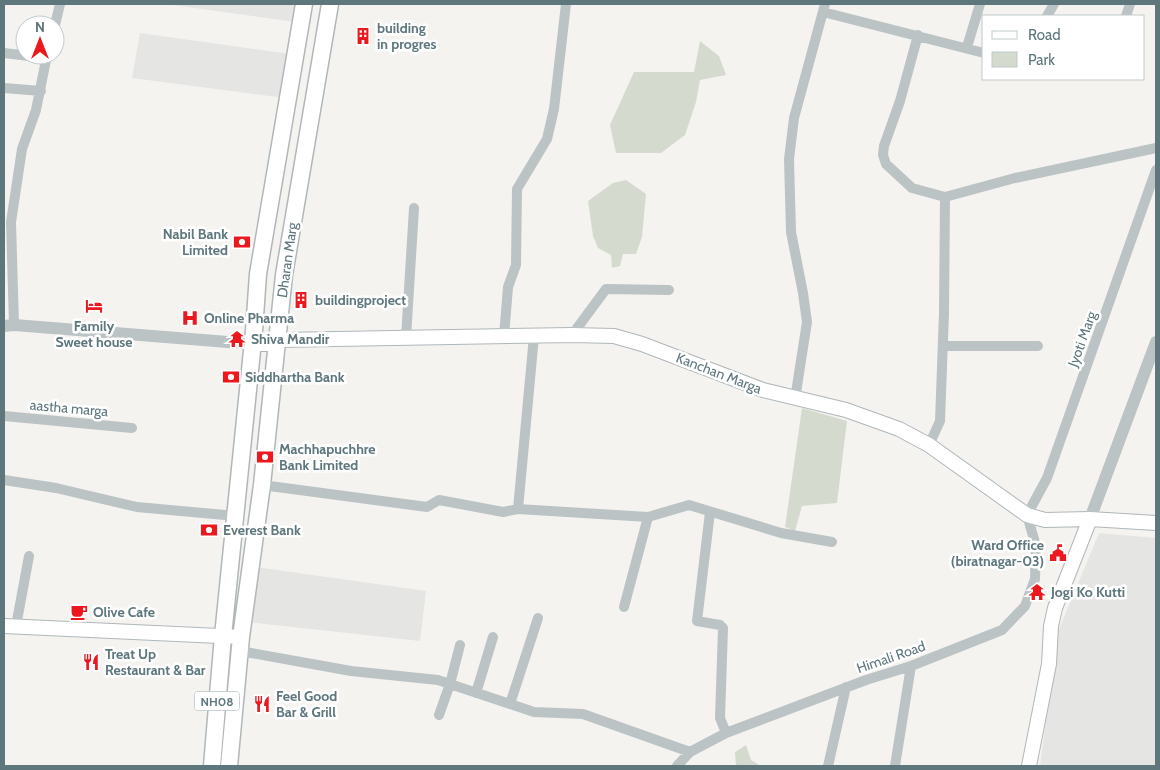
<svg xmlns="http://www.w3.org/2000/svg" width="1160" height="770" font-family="Cabin,sans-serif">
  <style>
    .built { fill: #e5e5e4 }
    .green { fill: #d5dacf }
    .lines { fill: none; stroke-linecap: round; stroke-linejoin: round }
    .secondary-casing { stroke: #afb7ba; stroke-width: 16 }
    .primary-casing { stroke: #b0b7b9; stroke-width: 19 }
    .minor { stroke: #bcc3c5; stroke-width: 10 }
    .tertiary { stroke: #bcc3c5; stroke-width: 12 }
    .secondary { stroke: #fff; stroke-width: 14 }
    .primary { stroke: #fff; stroke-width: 16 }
    .labels { text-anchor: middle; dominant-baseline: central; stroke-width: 5; stroke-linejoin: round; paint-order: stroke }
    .shield { fill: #fff; stroke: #8ea0a4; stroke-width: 1 }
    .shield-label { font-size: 12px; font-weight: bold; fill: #5e777d }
    .poi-label { font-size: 14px; font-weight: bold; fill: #5e777d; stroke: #fff; text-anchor: start }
    .street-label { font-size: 14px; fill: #5e777d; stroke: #fff }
  </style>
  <rect width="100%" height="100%" fill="#f5f3f0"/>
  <path class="built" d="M166 4H311L309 24Z
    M140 33 290 54 293 99 132 78Z
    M1099 533 1156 538V766H1040L1057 634Z
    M256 567 426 591 420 641 248 622Z"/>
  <path class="green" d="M700 41 719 56 726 75 700 80 696 102 685 135 661 153H616L610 125 634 72H694Z
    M626 180 646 194 642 237 636 254H623L620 266 612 268 611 255 598 248 593 236 588 201 613 183Z
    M802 408 847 421 837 503 802 506 795 531 785 527Z
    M746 745 751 760 761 766H736L735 752Z"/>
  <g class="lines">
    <g class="secondary-casing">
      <path id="secondary" d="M253 344H268L278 340 572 335 614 336 642 344 763 390 846 410 899 429 929 445 1027 515 1045 520 1090 519 1156 523
        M4 626 241 637
        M1029 766 1049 664 1051 626 1055 608 1090 519"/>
    </g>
    <g class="primary-casing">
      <path id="primary" d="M212 766 223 636 254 331 258 274 304 4
        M229 766 241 637 262 485 284 275 330 4"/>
    </g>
    <path class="minor" d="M823 12 984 53
      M1047 16 1054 4
      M1126 16 1130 4
      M55 25 60 4
      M918 35 900 101 884 146 883 155 886 164 912 188 945 197 1015 178 1156 148
      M967 47 980 4
      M4 53 46 58
      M4 88 41 91
      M14 325 11 222 22 149 36 110 47 55
      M572 335 606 289 669 290
      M504 336 508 287 516 265 517 189 547 139 554 109 566 4
      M406 338 414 208
      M943 346H1038
      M795 399 807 322 803 293 791 232 789 159 794 118 825 4
      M4 416 132 428
      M929 445 940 421 944 313 945 197
      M4 480 56 488 137 507 236 516
      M262 485 427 507 439 500 503 512 518 509 534 336
      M518 509 648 517 689 505 781 533 832 542
      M710 512 697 621 720 625 723 628 720 718 726 733
      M624 607 648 517
      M16 626 29 556
      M240 651 351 671 438 680 534 712 583 714 690 752
      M476 693 493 637
      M510 704 538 618
      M439 715 450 684 460 645
      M677 766 690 752 726 733 866 680 911 666 1002 630 1025 606 1035 579 1036 546 1027 515 1047 478 1156 170
      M828 766 846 687
      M895 766 911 666"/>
    <path class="tertiary" d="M4 326 14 325 253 344
      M1090 519 1156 342"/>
    <use href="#secondary" class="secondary"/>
    <use href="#primary" class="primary"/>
  </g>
  <defs>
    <g id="building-bare" transform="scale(1.35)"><path d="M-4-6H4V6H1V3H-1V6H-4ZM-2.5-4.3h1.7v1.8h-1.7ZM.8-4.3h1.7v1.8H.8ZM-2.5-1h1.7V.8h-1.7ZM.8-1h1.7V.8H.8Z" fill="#eb191e" stroke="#fff" stroke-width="2.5" paint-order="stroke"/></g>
    <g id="bank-bare" transform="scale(1.35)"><path d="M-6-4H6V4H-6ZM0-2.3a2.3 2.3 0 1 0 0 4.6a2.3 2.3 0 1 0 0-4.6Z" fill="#eb191e" stroke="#fff" stroke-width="2.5" paint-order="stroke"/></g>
    <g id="hotel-bare" transform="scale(1.35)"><path d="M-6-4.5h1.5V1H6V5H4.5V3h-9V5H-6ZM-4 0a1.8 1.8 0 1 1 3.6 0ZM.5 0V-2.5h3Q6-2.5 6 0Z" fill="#eb191e" stroke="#fff" stroke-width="2.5" paint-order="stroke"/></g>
    <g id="hospital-bare" transform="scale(1.35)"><path d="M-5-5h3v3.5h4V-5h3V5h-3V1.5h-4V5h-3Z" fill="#eb191e" stroke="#fff" stroke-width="2.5" paint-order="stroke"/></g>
    <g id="temple-bare" transform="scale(1.35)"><path d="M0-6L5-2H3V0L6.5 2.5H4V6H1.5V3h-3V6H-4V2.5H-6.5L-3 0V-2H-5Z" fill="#eb191e" stroke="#fff" stroke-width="2.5" paint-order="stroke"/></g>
    <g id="civic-bare" transform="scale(1.35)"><path d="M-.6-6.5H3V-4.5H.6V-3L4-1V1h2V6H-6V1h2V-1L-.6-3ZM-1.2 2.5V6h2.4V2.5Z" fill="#eb191e" stroke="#fff" stroke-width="2.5" paint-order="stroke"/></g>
    <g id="cafe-bare" transform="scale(1.35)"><path d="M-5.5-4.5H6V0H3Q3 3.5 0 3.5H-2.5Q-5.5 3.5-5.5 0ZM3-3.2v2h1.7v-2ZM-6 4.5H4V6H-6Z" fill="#eb191e" stroke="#fff" stroke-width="2.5" paint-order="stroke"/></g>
    <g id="restaurant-bare" transform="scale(1.35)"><path d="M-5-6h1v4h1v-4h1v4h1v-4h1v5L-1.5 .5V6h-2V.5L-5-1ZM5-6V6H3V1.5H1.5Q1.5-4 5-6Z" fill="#eb191e" stroke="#fff" stroke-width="2.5" paint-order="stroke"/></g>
  </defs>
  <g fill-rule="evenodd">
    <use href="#building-bare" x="363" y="36"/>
    <use href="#bank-bare" x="242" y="242"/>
    <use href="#building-bare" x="301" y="300"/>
    <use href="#hotel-bare" x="94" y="306"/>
    <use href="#hospital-bare" x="190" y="318"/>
    <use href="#temple-bare" x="237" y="339"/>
    <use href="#bank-bare" x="231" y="377"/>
    <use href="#bank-bare" x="265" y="457"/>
    <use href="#bank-bare" x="209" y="530"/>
    <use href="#civic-bare" x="1058" y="553"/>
    <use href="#temple-bare" x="1037" y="592"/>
    <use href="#cafe-bare" x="79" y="612"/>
    <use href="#restaurant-bare" x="91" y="662"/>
    <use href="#restaurant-bare" x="262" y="704"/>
  </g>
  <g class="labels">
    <rect class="shield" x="194.5" y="691.5" width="45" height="19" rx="4"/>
    <g class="shield-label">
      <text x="217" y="701">NH08</text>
    </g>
    <g class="poi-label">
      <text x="377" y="28">building<tspan x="377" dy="16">in progres</tspan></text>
      <text x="228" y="234" text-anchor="end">Nabil Bank<tspan x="228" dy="16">Limited</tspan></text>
      <text x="315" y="300">buildingproject</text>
      <text x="204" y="318">Online Pharma</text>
      <text x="94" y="326" text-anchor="middle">Family<tspan x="94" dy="16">Sweet house</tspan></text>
      <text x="251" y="339">Shiva Mandir</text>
      <text x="245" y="377">Siddhartha Bank</text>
      <text x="279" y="449">Machhapuchhre<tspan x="279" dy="16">Bank Limited</tspan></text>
      <text x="223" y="530">Everest Bank</text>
      <text x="1044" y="545" text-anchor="end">Ward Office<tspan x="1044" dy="16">(biratnagar-03)</tspan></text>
      <text x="1051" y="592">Jogi Ko Kutti</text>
      <text x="93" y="612">Olive Cafe</text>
      <text x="105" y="654">Treat Up<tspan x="105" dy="16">Restaurant &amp; Bar</tspan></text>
      <text x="276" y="696">Feel Good<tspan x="276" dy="16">Bar &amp; Grill</tspan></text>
    </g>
    <g class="street-label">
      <text transform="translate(287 260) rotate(-82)">Dharan Marg</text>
      <text transform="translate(1082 339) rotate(-70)">Jyoti Marg</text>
      <text transform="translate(719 373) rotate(21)">Kanchan Marga</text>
      <text transform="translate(69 408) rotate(5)">aastha marga</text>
      <text transform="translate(891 657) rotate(-19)">Himali Road</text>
    </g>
  </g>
  <rect width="1160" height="770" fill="none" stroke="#5e777d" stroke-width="10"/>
  <rect x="982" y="15" width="162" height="65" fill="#ffffff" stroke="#bfc9cb"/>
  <rect x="992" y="31" width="25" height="8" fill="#ffffff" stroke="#bfc9cb"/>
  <text x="1028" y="40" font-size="15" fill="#5e777d">Road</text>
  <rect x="992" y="52" width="25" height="15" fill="#d5dacf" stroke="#bfc9cb"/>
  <text x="1028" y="65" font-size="15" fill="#5e777d">Park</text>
  <g transform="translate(40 40)"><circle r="24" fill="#ffffff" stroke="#bfc9cb"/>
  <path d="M0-4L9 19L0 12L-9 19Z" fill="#eb191e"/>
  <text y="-8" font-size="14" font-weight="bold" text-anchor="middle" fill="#5e777d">N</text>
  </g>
</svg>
